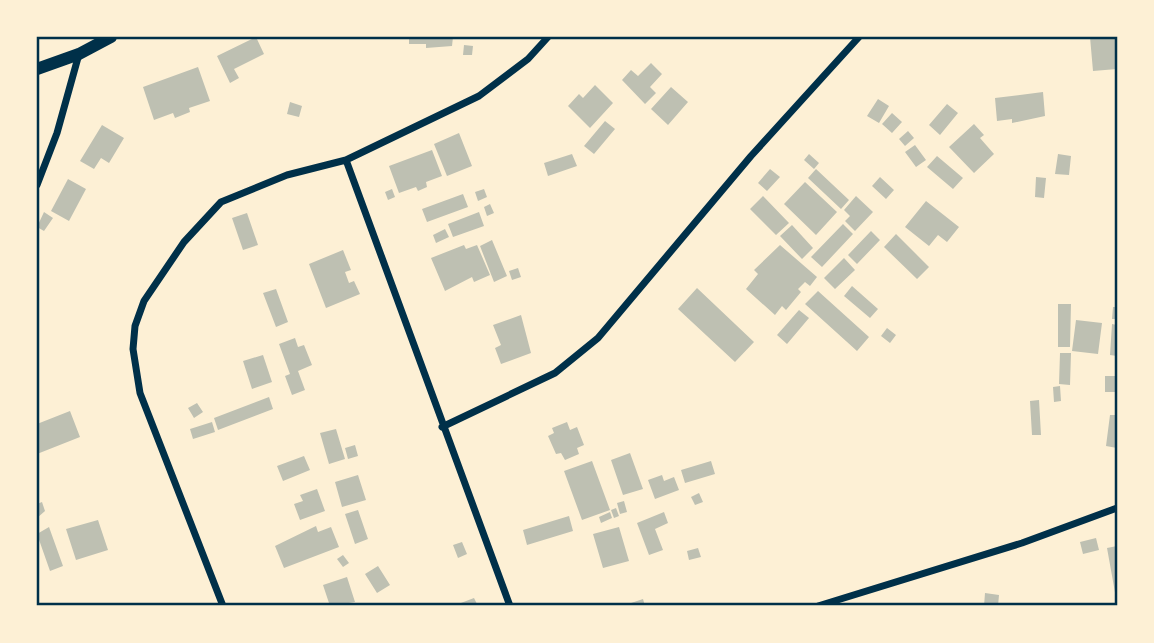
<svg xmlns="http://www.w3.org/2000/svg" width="1154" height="643" font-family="Karla,sans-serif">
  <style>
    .building { fill: #bec0b2 }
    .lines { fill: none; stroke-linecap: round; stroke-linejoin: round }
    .minor { stroke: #003049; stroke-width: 7 }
    .tertiary { stroke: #003049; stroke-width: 12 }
    .neatline { fill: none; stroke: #003049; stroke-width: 2.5 }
  </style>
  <rect width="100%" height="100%" fill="#fdf0d5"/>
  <path class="building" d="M256 37 264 54 234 69 239 78 230 83 217 56Z
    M409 37H453L452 46 426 48V44H409Z
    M1090 37H1117V69L1093 71Z
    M464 45 473 46 472 55H463Z
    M651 63 662 74 650 87 656 93 645 104 622 80 631 70 638 76Z
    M198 67 210 101 189 108 190 112 175 118 173 113 154 120 143 87Z
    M595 85 613 103 590 128 568 106 579 94 583 98Z
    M671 87 688 102 668 125 651 109Z
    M1043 92 1045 116 1012 123V119L997 121 995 98Z
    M878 99 889 106 879 123 867 116Z
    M290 102 302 106 299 117 287 114Z
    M947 104 958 113 940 135 929 125Z
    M892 113 902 122 892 133 882 124Z
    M605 121 615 129 594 154 584 146Z
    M974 124 984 135 980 138 994 154 974 173 949 147Z
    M102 125 124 138 109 163 101 158 94 169 80 161Z
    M908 131 914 138 905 146 899 139Z
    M459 133 472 166 447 176 434 144Z
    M915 145 926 160 916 167 905 152Z
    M432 150 442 176 426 182 427 187 418 191 416 187 399 193 389 166Z
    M572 154 577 166 548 176 544 163Z
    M809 154 819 163 814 169 804 160Z
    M1058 154 1071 156 1069 175 1055 174Z
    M937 156 963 178 953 189 927 167Z
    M770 169 780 177 767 191 758 183Z
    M816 169 849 200 841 209 808 178Z
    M880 177 894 190 886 199 872 186Z
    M1036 177 1046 178 1044 198 1035 197Z
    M68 179 86 189 69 221 51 211Z
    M805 182 837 212 816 235 784 204Z
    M392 189 395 197 388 200 385 192Z
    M484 189 487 197 478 201 475 192Z
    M463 194 468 207 427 222 422 209Z
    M763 196 789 223 776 235 750 209Z
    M856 196 873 212 855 231 845 221 850 216 844 210Z
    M926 201 959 227 947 242 938 235 929 246 905 227Z
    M490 204 494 213 487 216 484 207Z
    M44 212 53 218 44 231 37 227Z
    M479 212 484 226 453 237 448 224Z
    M247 213 258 245 243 250 232 218Z
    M843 224 853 234 822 267 811 257Z
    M792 225 813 248 802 259 780 236Z
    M445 229 449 237 436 243 433 235Z
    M871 231 880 240 857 264 848 255Z
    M896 234 929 267 917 279 884 247Z
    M492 240 507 276 494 282 480 246Z
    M464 245 466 249 477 245 490 275 474 282 472 277 445 291 431 258Z
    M780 245 817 277 810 286 805 282 798 289 801 292 786 310 782 306 775 315 746 289 758 274 754 270Z
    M343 250 351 270 345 272 349 283 354 281 360 294 326 308 309 264Z
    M844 258 855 270 835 289 824 278Z
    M518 268 521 277 512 280 509 271Z
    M852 286 878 309 870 318 844 296Z
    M697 288 754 342 735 362 678 309Z
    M276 289 288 322 276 327 263 293Z
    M818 291 869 337 857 351 805 304Z
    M1058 304H1071L1070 347H1058Z
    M1113 307H1117V319H1112Z
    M799 310 809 318 787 344 777 335Z
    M521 315 531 353 501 364 495 348 501 345 493 325Z
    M1076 320 1102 323 1098 354 1072 351Z
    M1112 324 1117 325V356L1110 355Z
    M887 328 896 335 890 343 881 336Z
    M295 338 298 347 304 345 312 365 298 371 305 390 292 395 285 376 290 374 279 344Z
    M1060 353H1071L1070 385 1059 384Z
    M263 355 272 382 252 389 243 361Z
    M1105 376H1117V392H1105Z
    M1060 386 1061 401 1054 402 1053 387Z
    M269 397 273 409 218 430 214 418Z
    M1039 400 1041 435H1032L1030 401Z
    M197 403 203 412 194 418 188 408Z
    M70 411 80 437 37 454V424Z
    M1110 415H1117V448L1106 446Z
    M212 422 215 432 193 439 190 429Z
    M567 422 570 430 577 427 584 445 577 448 579 454 565 460 561 453 556 454 548 436 554 433 552 428Z
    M336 429 345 459 329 464 320 433Z
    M355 445 358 456 348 459 345 448Z
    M630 453 643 489 623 495 611 460Z
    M304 456 310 470 283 481 277 466Z
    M592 461 610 510 582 520 564 471Z
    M711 461 715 474 685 483 681 470Z
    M358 475 366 500 342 507 335 482Z
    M662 475 664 481 674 477 679 490 655 499 648 480Z
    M317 489 325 511 300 520 294 504 303 501 300 495Z
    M699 493 703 502 695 505 691 497Z
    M624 501 627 512 620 514 617 503Z
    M42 502 45 511 37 518V504Z
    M616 508 619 516 614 518 611 510Z
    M358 510 368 539 355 544 345 514Z
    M610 512 612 518 601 523 599 517Z
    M664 512 668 523 655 529 663 550 649 555 637 523Z
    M569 516 573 531 527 545 523 530Z
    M98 520 108 550 76 560 66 529Z
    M316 526 318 532 331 527 339 547 284 568 275 546Z
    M49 527 63 566 50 571 37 534Z
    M619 527 629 561 603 568 593 534Z
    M1096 538 1099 550 1083 554 1080 542Z
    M462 542 467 554 458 558 453 545Z
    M1117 546V598H1116L1107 548Z
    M698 548 701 557 689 560 687 551Z
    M343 555 349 563 343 567 337 559Z
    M378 566 390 585 377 593 365 574Z
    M347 577 355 602 330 606 323 585Z
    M985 593 999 595 998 606H984Z
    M474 598 478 606H453Z
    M643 599 645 606H622Z"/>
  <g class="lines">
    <path class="minor" d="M346 160 510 606
      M37 185 57 133 79 54
      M442 427 555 373 598 338 751 156 859 37
      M223 606 140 393 133 349 135 326 144 301 184 242 221 202 287 175 346 160 479 96 528 59 548 37
      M818 606 1022 543 1117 508"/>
    <path class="tertiary" d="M37 69 79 54 111 37"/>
  </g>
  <rect width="1154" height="643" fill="none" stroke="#fdf0d5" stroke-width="77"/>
  <rect x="38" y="38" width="1078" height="566" class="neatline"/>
</svg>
